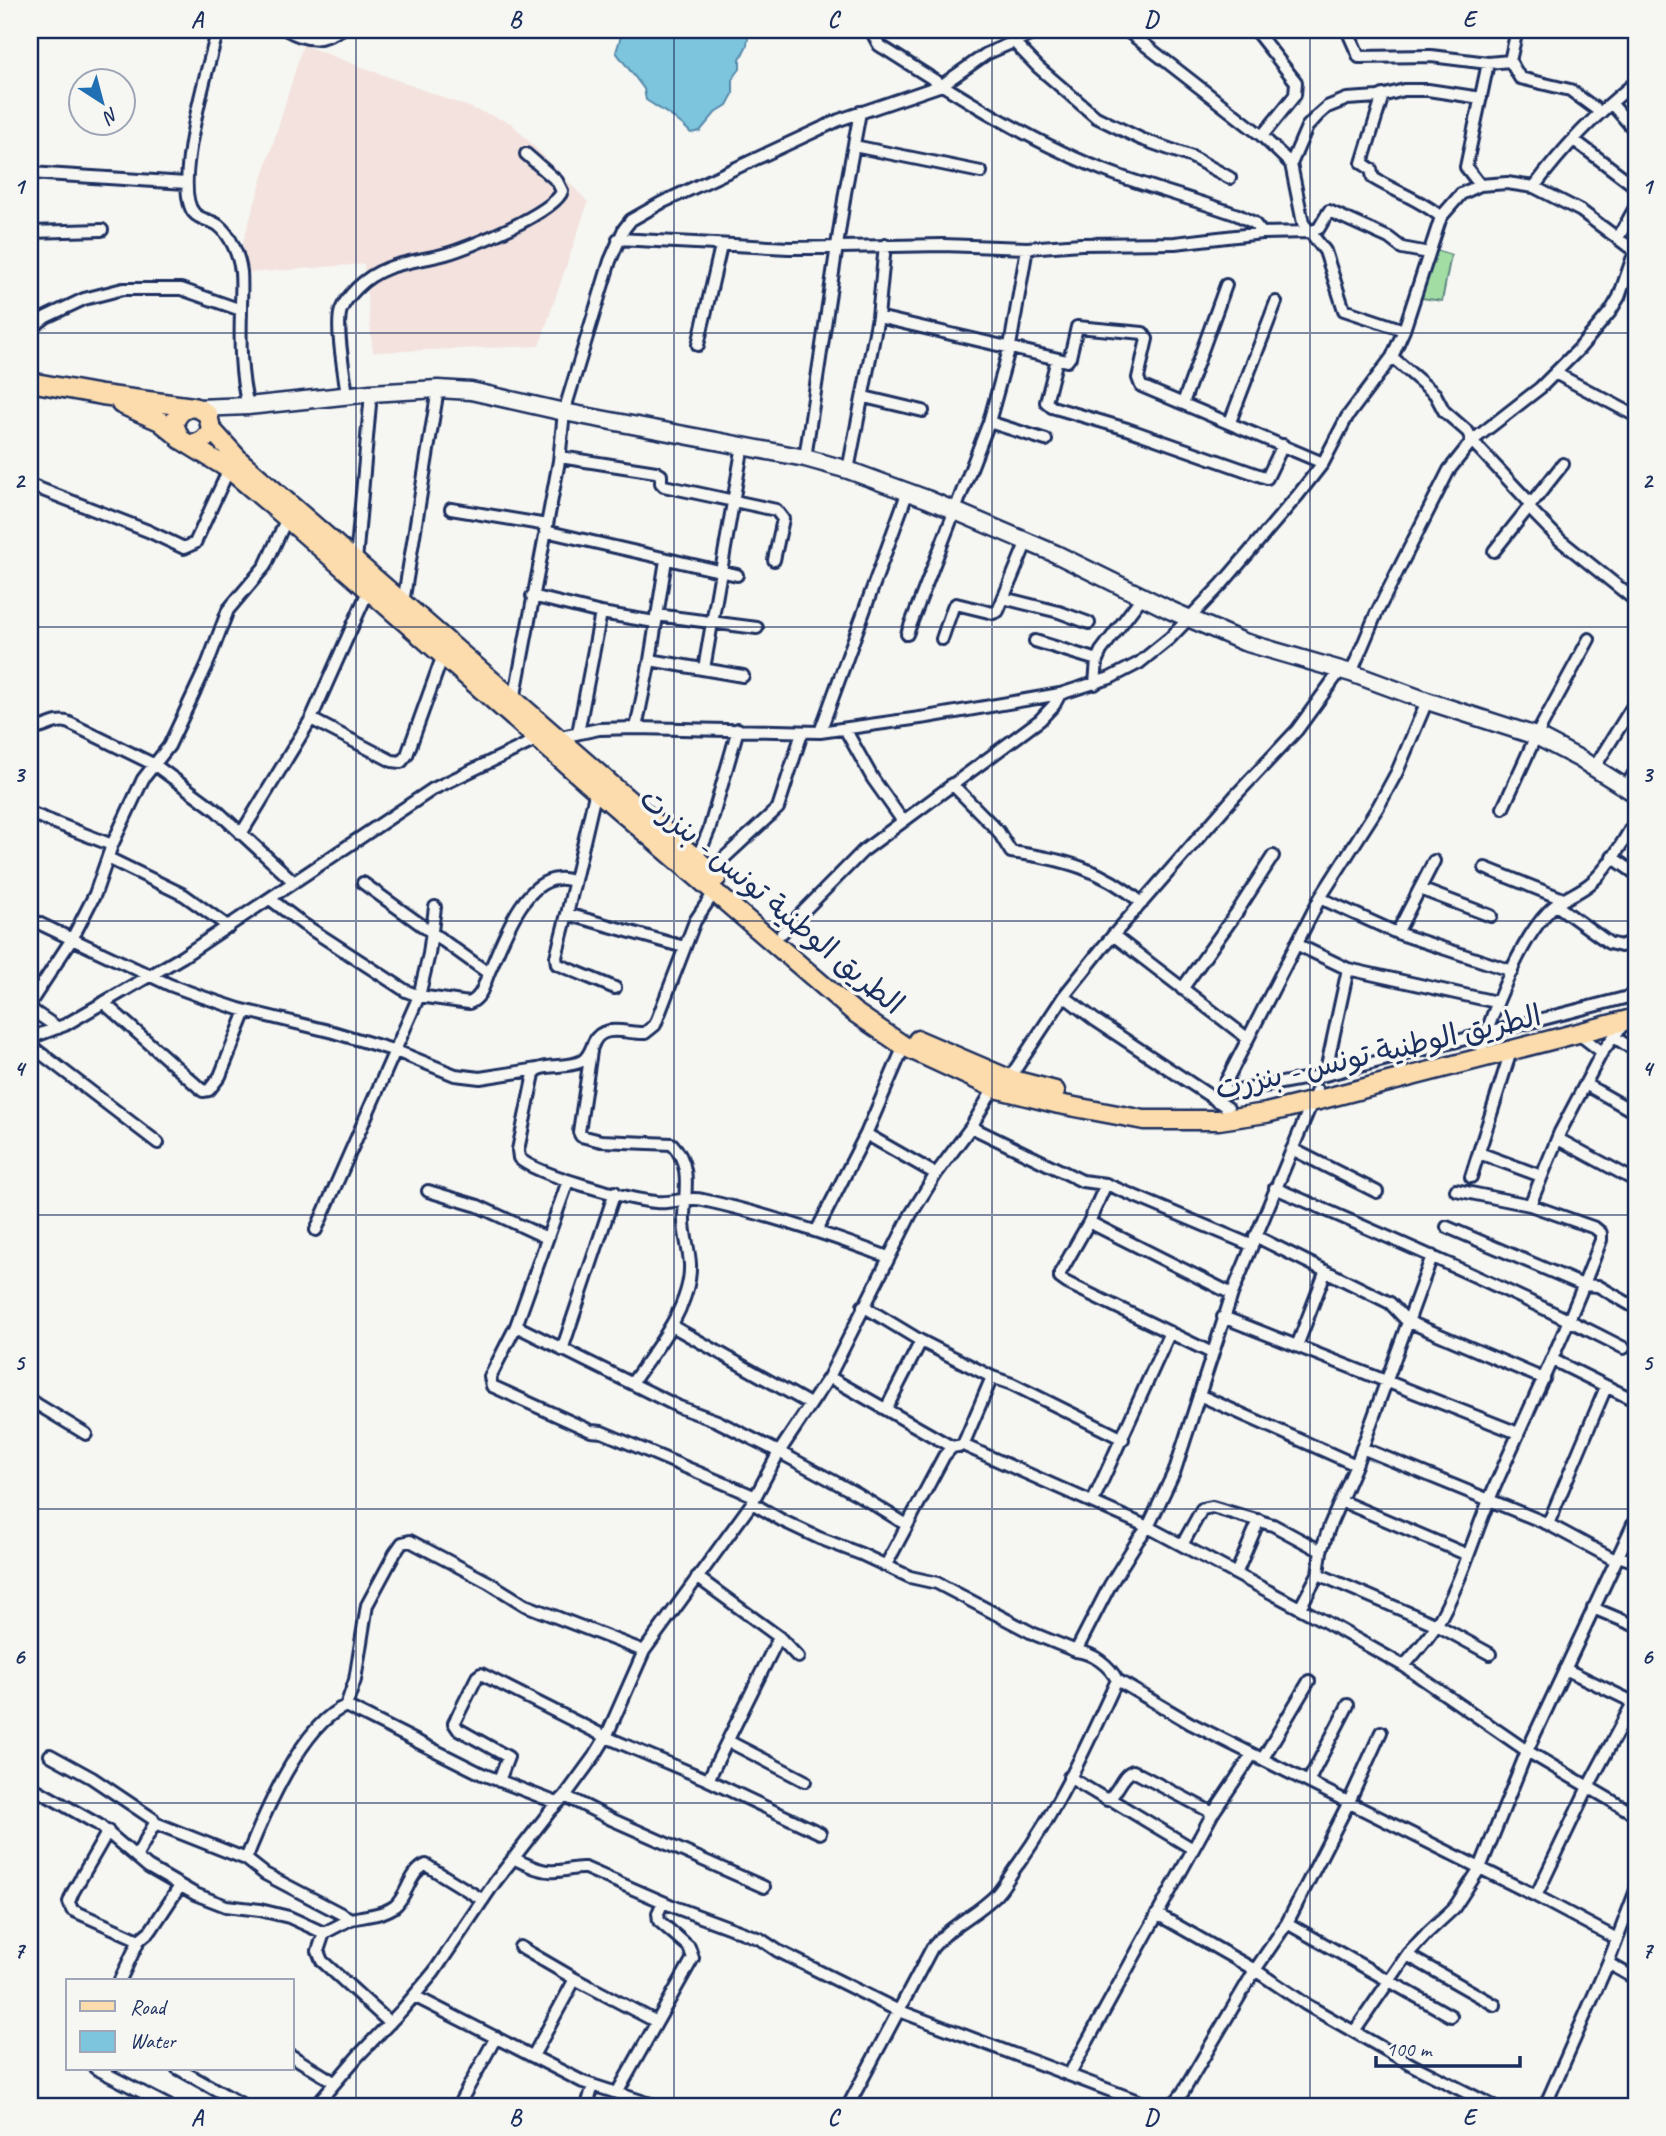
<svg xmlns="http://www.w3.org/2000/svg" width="1666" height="2136" font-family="Caveat,'Playpen Sans Arabic',sans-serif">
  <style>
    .built { fill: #f3e2dd }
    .green { fill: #a2dea4; stroke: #5e8681; stroke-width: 2 }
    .water { fill: #7dc5dd; stroke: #5689aa; stroke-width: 2 }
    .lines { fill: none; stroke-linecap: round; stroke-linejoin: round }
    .street-casing { stroke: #1b2f5e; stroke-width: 16 }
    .secondary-casing { stroke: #1b2f5e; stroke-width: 21 }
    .primary-casing { stroke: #1b2f5e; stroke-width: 23 }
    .street { stroke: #f6f6f2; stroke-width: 10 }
    .secondary { stroke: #f6f6f2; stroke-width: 16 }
    .primary { stroke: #fcdcac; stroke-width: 18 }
    .grid { fill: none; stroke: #1b2f5e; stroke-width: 2; stroke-opacity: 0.55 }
    .labels { text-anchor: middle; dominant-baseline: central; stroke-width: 7; stroke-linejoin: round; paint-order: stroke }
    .street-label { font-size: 30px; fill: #1b2f5e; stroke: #f6f6f2 }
    .neatline { fill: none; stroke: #1b2f5e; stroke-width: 2.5 }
    .grid-label { font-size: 23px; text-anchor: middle; font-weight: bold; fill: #1b2f5e }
  </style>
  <rect width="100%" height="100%" fill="#f6f6f2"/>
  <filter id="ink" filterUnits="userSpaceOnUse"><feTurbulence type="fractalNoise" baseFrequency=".0143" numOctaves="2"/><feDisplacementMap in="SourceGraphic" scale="14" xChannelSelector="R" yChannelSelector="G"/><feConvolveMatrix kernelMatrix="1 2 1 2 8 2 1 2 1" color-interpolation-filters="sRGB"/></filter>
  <g filter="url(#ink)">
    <path class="built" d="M303 45 511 123 588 202 539 346 373 352 364 264 245 273 243 242Z"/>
    <path class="green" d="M1436 250 1451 255 1442 301 1421 298Z"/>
    <path class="water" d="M623 30H749L747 45 740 59V69L733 78V94L727 105 716 112 700 131 691 133C677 118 663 111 646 100L644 89 616 52Z"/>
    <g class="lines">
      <g class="street-casing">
        <path id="street" d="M218 30C209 62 172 188 194 213 200 220 211 220 218 225 231 235 239 256 241 272 242 284 241 298 241 310 240 342 240 374 248 406
          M287 30C307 41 320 42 340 30
          M879 30 874 36 879 45C937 82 999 122 1060 151 1116 179 1179 194 1238 215L1254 223 1262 233
          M1126 30 1262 136 1291 164
          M1255 30 1296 82 1295 95 1262 136
          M1347 30 1359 57 1431 56 1488 63 1510 61 1520 78 1570 90 1600 112
          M1013 41 1038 67 1096 117 1141 139 1192 157 1230 178
          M1510 61 1517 30
          M1383 95 1362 163 1371 169 1373 178C1396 192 1421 200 1441 217
          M1611 103 1636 132
          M1574 140 1636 187
          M854 146 981 172
          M30 173 186 183
          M1480 185 1466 167 1488 63
          M1534 187C1563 148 1598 112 1636 82
          M30 232 102 230
          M1618 238 1636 206
          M618 239 789 248 943 245 1027 248 1081 244 1175 243 1262 233 1310 232 1325 251 1344 310 1404 330
          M1429 253 1402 248 1389 238 1329 211 1319 228 1310 232 1303 223 1291 164 1307 127 1318 115 1327 107 1347 99 1378 97 1404 90H1428L1481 98
          M878 317 1067 361 1070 357 1077 327 1143 333 1147 339 1138 378 1141 386 1323 463
          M30 329 46 317 84 299 123 289H181L241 310
          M698 345 721 246
          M1392 357 1435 394 1444 411 1468 432 1472 441 1531 504
          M1057 359 1046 402 1052 407 1127 429 1267 478 1283 445
          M1557 374 1636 416
          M347 396C345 376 335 326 341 310 344 302 351 294 357 288 383 262 412 263 446 254 468 248 556 212 562 191L557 181 526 154
          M864 397 923 411
          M1183 403 1226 285
          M989 422 1046 440
          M1230 422 1276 302
          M560 457 656 472 661 475V483L664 486 776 510 783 519 774 560
          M805 458 845 193 860 112
          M848 470 878 317 885 245
          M30 485 148 531 184 548 195 543 229 469
          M1528 507 1560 540 1636 601
          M451 509 547 525
          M287 518 265 566 228 610 207 665 169 746 143 779 112 845 95 894 72 939 170 985 200 996 239 1009 333 1032 396 1051 455 1075 480 1078 538 1069
          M545 531 737 575
          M1494 551 1563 464
          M356 561 371 393
          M532 596 601 613 655 622
          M1003 598 1059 612 1089 623
          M403 603 438 389
          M656 615 757 628
          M907 634 989 422 1010 346 1027 248
          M942 639 953 607 956 604 993 613 998 611 1027 541
          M1035 641 1097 660
          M650 660 743 676
          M704 669 743 445
          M1351 673 1376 614 1449 470 1472 441 1540 388 1579 349 1610 312 1619 297 1635 251
          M1095 684 1097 660 1101 651 1142 597
          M514 700 559 461 564 412 610 261 624 229 631 220 661 203 839 120 942 85 986 54 1041 30
          M311 719 392 761 401 762 407 755 443 655
          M636 728 650 660 666 560
          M30 729C44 730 53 719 67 722L155 765 216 810 294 882
          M845 729 873 779 902 820
          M820 732 908 491
          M578 733 601 613
          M556 738 599 729 636 728 820 732 927 717 1060 694 1110 678 1139 663 1170 638 1222 584 1298 495 1323 463 1347 417 1392 357 1404 330 1441 217 1461 194 1480 185 1507 183 1534 187 1581 211 1636 252
          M1594 768 1636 701
          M952 784 998 831 1011 852C1063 859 1102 869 1142 903
          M1626 787 1636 770
          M596 790 567 914 684 947
          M1503 808 1536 736 1589 639
          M30 813 112 845
          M241 834 311 719 369 589
          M1612 857 1636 874
          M108 858 184 895 229 927
          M697 859 709 830 738 729
          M1485 868 1563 899
          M710 871 778 808 802 733
          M363 883 488 973
          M1420 889 1491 916
          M715 891 695 921 655 1025 645 1033C628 1034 603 1023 594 1042 591 1049 589 1057 582 1061 570 1068 551 1064 538 1069L534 1074 518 1150 519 1158C534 1174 631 1200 656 1202 673 1204 687 1196 703 1200 767 1214 827 1234 888 1257
          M1320 898 1397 933 1512 971
          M270 899 303 924 406 991 419 996 469 1003C482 998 484 984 489 972 502 944 522 881 558 879 563 878 569 880 574 881
          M1556 905 1609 943 1621 946 1636 939
          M567 914 556 957 557 964 615 988
          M30 919 72 939 30 1003 33 1011 58 1028
          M782 933 863 851 1040 720 1054 705 1060 694
          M1397 933 1434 861
          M1113 935 1247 1038
          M1296 944 1348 969 1496 1002
          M1182 989 1237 912 1273 856
          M1064 996 1095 1020 1228 1108
          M104 1003 203 1091 209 1090 220 1076 246 1011
          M1580 1035 1602 1052 1626 1021
          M1614 1037 1636 1051
          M30 1038 65 1025 182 957 433 789 540 738
          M30 1045 158 1143
          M1482 1048C1493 1009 1520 941 1548 912 1560 898 1579 894 1592 882 1611 865 1623 841 1636 820
          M591 1051 579 1132 581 1136 601 1141 672 1144C692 1165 685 1190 684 1216 683 1232 689 1248 690 1264 692 1306 655 1350 632 1383
          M1325 1075 1348 969
          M1009 1079 1064 996 1103 947 1235 796 1297 730 1340 671
          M1585 1084 1636 1113
          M1317 1090 1232 1294 1175 1470 1148 1527 1138 1540 1110 1585 1076 1651C1093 1653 1109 1665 1117 1680L1190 1723 1536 1896 1617 1939
          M1221 1094 1325 1075 1636 995
          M1216 1101 1320 898 1378 807 1397 772 1427 701
          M971 1127 1082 1181 1106 1184 1251 1245
          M866 1134 936 1174
          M1558 1139 1636 1181
          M1292 1149 1377 1192
          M1479 1153 1541 1176
          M1471 1177 1511 1051
          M568 1181 516 1326 679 1407 717 1421 779 1452 857 1494 907 1525
          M1106 1184 1089 1222 1060 1273V1278L1067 1283 1212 1353
          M1275 1188C1393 1239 1511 1290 1624 1348
          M428 1191 478 1206 547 1238
          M1530 1205 1560 1132 1602 1052
          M1089 1222 1232 1294
          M1447 1227 1583 1285 1598 1286 1636 1308
          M316 1230 419 996 429 954 435 907
          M817 1230 866 1134 904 1046
          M1255 1236 1390 1303 1407 1321 1544 1379
          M863 1306 921 1341 992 1377
          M1223 1317 1518 1433
          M516 1326 490 1377 492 1386 591 1431 602 1432 754 1496
          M672 1326 810 1404
          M1297 1346 1325 1273
          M562 1350 615 1192
          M1553 1360 1636 1401
          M829 1377 952 1447
          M1199 1395 1356 1465
          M30 1400 86 1434
          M886 1409 921 1341
          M963 1445 992 1377 1012 1384 1123 1439
          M1362 1448 1548 1524 1615 1560
          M1093 1501 1170 1332
          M1341 1501 1468 1555
          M752 1503 783 1521 819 1538 861 1554 910 1577 937 1583 1034 1634 1076 1651
          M1548 1524 1606 1387
          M1182 1545 1202 1509 1212 1507 1273 1525 1321 1551
          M1618 1556 1636 1562
          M886 1565 944 1456 952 1447 963 1445 1148 1527 1324 1621 1404 1666 1527 1751 1636 1815
          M1236 1574 1259 1520
          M1318 1574 1437 1625 1490 1654
          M697 1577 779 1637 798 1657
          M1300 1608 1318 1574 1321 1551 1330 1525 1356 1465 1432 1256
          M1593 1608 1636 1626
          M1404 1666C1415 1653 1428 1639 1437 1624 1462 1582 1475 1531 1495 1486 1531 1404 1570 1324 1601 1240V1233L1595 1228 1530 1205 1456 1190
          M1565 1669 1633 1702
          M346 1706 355 1680 367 1605 395 1553 402 1543 410 1541 488 1582 525 1605 644 1651
          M728 1741 805 1781
          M50 1755 92 1778 153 1819 155 1823 136 1857
          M1262 1760 1309 1681
          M1069 1777 1107 1800C1119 1793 1120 1776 1133 1771L1213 1813
          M708 1780 779 1637
          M499 1781 508 1757 458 1729 454 1723 477 1677 481 1674 606 1737 708 1780 820 1833
          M1308 1782 1348 1705
          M30 1786 99 1825 148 1867 195 1894 226 1906 260 1910 289 1917 324 1933 318 1951 322 1961 390 2023
          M565 1796 613 1820 764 1887
          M1110 1799 1193 1849
          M155 1823 246 1859 265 1874 351 1919 324 1933
          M108 1831 73 1892 69 1902 72 1910 139 1940 151 1930 180 1886
          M513 1858C526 1864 541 1873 556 1871 567 1871 574 1867 585 1868L677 1908 760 1939 778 1951 897 2010 1151 2106
          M246 1859C263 1817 302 1723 346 1706L482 1774 557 1803
          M1536 1896 1588 1787 1636 1697
          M1157 1914 1255 1970 1307 2005 1414 2066 1493 2106
          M351 1919C364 1916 384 1915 395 1906 408 1895 409 1872 426 1865L483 1900
          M1287 1923 1451 2016
          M520 1947 575 1979
          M1407 1955 1495 2005
          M1608 1963 1636 1979
          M120 1980 139 1940
          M414 1996 583 2082 657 2106
          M1354 2032 1407 1955 1427 1933 1454 1908 1480 1868 1527 1751 1636 1518
          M292 2056 334 2082
          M533 2056 575 1979 655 2021
          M95 2068 169 2106
          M177 2068 245 2106
          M1069 2075 1213 1813 1252 1755
          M617 2093 693 1958 689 1947 659 1921 658 1913 663 1902
          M315 2106 358 2056 402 2010 434 1972 495 1882 551 1810 565 1796 595 1755 606 1737 644 1651 752 1503 779 1452 829 1377 911 1214 936 1174 971 1127 997 1083
          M458 2106 496 2037
          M587 2106 593 2085
          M848 2106 932 1948C950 1925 977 1915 997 1894 1005 1885 1011 1873 1019 1863 1059 1807 1088 1743 1117 1680
          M1169 2106 1177 2100 1183 2092 1255 1970 1287 1923 1349 1802 1381 1732
          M1545 2106 1608 1963 1636 1890"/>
      </g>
      <g class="secondary-casing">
        <path id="secondary" d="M198 408 248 406 371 393 438 389 471 391 564 412 805 458 848 470 927 499 1056 554 1172 611 1244 642 1351 673 1427 701 1536 736 1580 759 1636 794"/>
      </g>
      <g class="primary-casing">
        <path id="primary" d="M30 382 102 395 193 407
          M121 404 160 421 177 435
          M211 429 241 462 717 877
          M188 444C199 445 207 440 211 429L208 415C194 402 179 407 174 424L180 439 229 469 287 518 596 790 854 1012 904 1046 995 1088 1059 1104 1144 1120H1219L1266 1113 1311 1102 1636 1018
          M918 1040 1009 1079 1055 1091"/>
      </g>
      <use href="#street" class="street"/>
      <use href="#secondary" class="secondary"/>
      <use href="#primary" class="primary"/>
    </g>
  </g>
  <path class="grid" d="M356 30V2106M674 30V2106M992 30V2106M1310 30V2106M30 333H1636M30 627H1636M30 921H1636M30 1215H1636M30 1509H1636M30 1803H1636"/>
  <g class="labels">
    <g class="street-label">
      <text transform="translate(772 901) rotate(40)">الطريق الوطنية تونس - بنزرت</text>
      <text transform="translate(1378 1052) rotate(-13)">الطريق الوطنية تونس - بنزرت</text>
    </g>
  </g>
  <rect width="1666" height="2136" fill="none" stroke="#f6f6f2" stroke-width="77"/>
  <rect x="66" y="1979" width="228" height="91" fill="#f6f6f2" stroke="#9ea6b7" stroke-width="2"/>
  <rect x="80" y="2001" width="35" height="10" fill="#fcdcac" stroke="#9ea6b7" stroke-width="2"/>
  <text x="130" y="2014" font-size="21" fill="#1b2f5e">Road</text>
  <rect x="80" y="2031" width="35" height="21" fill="#7dc5dd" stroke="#9ea6b7" stroke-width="2"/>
  <text x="130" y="2048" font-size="21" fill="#1b2f5e">Water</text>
  <g transform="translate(102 102) rotate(144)"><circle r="33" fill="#f6f6f2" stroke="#9ea6b7" stroke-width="2"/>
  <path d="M0-5L12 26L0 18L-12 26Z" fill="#1f6fb2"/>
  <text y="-10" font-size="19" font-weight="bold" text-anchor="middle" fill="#1b2f5e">N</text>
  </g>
  <path d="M1376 2056v10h144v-10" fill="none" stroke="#1b2f5e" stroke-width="3.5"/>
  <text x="1386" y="2056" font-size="21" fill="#1b2f5e" stroke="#f6f6f2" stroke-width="5" paint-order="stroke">100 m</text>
  <rect x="38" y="38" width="1590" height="2060" class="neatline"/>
  <g class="grid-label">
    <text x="197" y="27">A</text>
    <text x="515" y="27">B</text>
    <text x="833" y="27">C</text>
    <text x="1151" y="27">D</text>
    <text x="1469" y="27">E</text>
    <text x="19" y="194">1</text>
    <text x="1647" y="194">1</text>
    <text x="19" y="488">2</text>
    <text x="1647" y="488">2</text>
    <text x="19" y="782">3</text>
    <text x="1647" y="782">3</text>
    <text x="19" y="1076">4</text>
    <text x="1647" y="1076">4</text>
    <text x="19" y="1370">5</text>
    <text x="1647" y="1370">5</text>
    <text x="19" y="1664">6</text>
    <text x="1647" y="1664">6</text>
    <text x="19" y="1958">7</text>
    <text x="1647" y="1958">7</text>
    <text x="197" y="2125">A</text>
    <text x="515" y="2125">B</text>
    <text x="833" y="2125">C</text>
    <text x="1151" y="2125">D</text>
    <text x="1469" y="2125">E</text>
  </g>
</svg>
